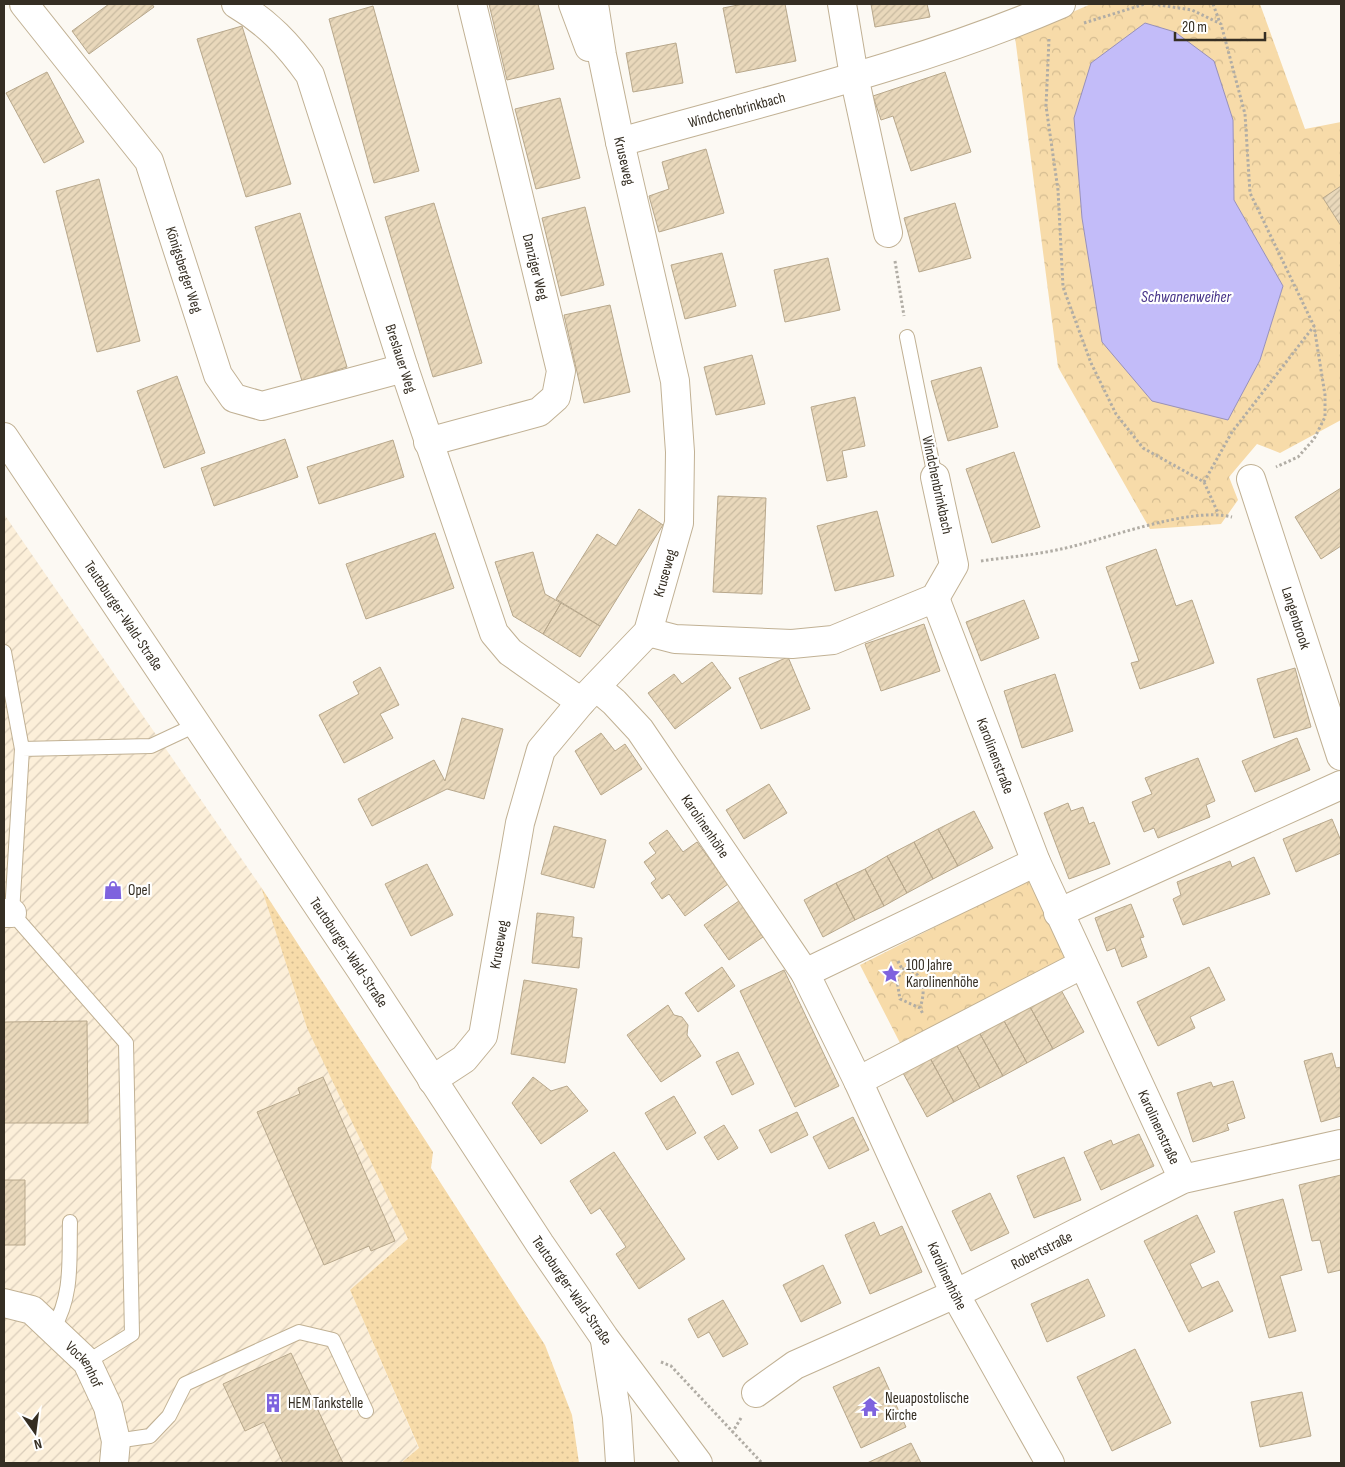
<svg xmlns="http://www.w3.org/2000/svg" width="1345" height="1467" font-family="'Sofia Sans Condensed',sans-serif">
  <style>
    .industrial { fill: url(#industrial-furrows) }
    .grass { fill: url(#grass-dots) }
    .park { fill: url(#park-crowns); fill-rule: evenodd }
    .water { fill: #c3bcf9; stroke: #9891b9 }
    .building { fill: url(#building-hatch); stroke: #b8a88c }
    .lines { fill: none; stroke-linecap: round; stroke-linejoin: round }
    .service-casing { stroke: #c1b194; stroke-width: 16 }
    .minor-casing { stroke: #c1b194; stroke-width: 30 }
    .primary-casing { stroke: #c1b194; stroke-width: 30 }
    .path { stroke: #b1ada5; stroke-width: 3; stroke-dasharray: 2.5 2.5; stroke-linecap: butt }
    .service { stroke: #fff; stroke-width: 14 }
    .minor { stroke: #fff; stroke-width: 28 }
    .primary { stroke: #fff; stroke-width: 28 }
    .labels { text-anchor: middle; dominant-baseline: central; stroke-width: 4.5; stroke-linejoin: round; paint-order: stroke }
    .street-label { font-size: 15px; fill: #352e23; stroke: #fff }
    .poi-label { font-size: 15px; fill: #352e23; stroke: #fff; text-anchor: start }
    .water-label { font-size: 16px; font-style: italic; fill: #463287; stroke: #fff }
  </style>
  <defs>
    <pattern id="industrial-furrows" width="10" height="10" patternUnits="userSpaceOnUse" patternTransform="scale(1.25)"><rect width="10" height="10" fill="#fcefd9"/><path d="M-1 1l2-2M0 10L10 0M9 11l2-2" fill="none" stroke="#d9cdba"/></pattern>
    <pattern id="grass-dots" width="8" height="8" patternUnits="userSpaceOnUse" patternTransform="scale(1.25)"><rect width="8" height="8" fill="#f7dba9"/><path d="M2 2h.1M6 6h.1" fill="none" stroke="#d4bc91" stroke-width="1.8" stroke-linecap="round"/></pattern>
    <pattern id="park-crowns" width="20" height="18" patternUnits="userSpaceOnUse" patternTransform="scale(1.25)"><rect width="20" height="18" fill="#f7dba9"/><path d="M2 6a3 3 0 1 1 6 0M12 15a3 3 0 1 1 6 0" fill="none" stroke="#d4bc91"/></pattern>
    <pattern id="building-hatch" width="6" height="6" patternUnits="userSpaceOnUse" patternTransform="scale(1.25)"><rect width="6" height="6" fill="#e9d8bb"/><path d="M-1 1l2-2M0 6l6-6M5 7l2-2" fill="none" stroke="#c8baa0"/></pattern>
  </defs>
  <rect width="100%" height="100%" fill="#fcf9f3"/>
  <path class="industrial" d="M4 514 261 887 307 1028 409 1239 350 1290 419 1449 401 1463H4Z"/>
  <path class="grass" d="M261 887 433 1152 431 1168 545 1345 572 1415 579 1463H401L419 1448 350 1290 408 1239 307 1028Z"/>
  <path class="park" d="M1091 4H1260L1305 129 1341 122V420L1280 453 1257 444 1229 477 1238 500 1221 524 1150 529 1058 367 1015 37ZM1074 118 1233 120 1234 200 1283 286 1260 360 1228 419 1103 342 1082 218Z
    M1028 880 1068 958 900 1043 860 965Z"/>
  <path class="water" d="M1145 23 1175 32 1214 61 1233 120 1234 200 1283 286 1260 360 1228 420 1152 401 1102 342 1082 218 1074 118 1091 63Z"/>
  <path class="building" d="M109 4H152L154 7 89 54 72 31Z
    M489 4H538L554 69 507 80Z
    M743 4H785L796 61 736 73 723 8Z
    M871 4H927L930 17 875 27Z
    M373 6 419 171 374 183 329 19Z
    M242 26 291 184 246 197 197 39Z
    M676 43 683 83 633 92 626 53Z
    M47 72 84 142 44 163 6 93Z
    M945 72 971 152 911 171 893 116 881 120 873 96Z
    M560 98 580 178 536 189 515 109Z
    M706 149 724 213 659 232 649 196 669 189 662 162Z
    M99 179 140 341 97 352 56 191Z
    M1341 186V226L1323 198Z
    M434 203 482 363 433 377 385 217Z
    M955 203 971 258 919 272 904 218Z
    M585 207 604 285 561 296 542 218Z
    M300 213 347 367 302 381 255 227Z
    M722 253 736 306 685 319 671 265Z
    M828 258 840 310 785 322 774 270Z
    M610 305 630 392 584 403 564 315Z
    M752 355 765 404 716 415 704 367Z
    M981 367 998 427 948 441 931 381Z
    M177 376 205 453 164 468 137 391Z
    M855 397 865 446 842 451 847 477 827 481 811 407Z
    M285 439 298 477 214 506 201 468Z
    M393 440 404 477 319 504 307 467Z
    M1014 452 1040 527 992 543 966 469Z
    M1341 488V546L1321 559 1295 517Z
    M718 496 766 498 762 594 713 592Z
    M639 509 663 525 600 626 556 599 597 534 616 546Z
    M877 511 894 576 835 591 817 526Z
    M435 533 454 588 366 619 346 564Z
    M1156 549 1176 606 1192 600 1214 663 1140 689 1131 663 1139 661 1106 567Z
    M533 552 545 594 561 603 543 634 513 616 495 562Z
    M1024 600 1039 638 981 661 966 622Z
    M561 603 600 626 580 657 543 634Z
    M924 624 940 671 881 691 865 644Z
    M788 657 810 709 761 729 739 678Z
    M712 662 731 688 675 729 648 693 674 674 682 684Z
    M380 667 399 705 380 714 393 738 344 763 319 715 359 694 353 682Z
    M1295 668 1311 727 1274 738 1257 679Z
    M1055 674 1073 731 1022 748 1004 691Z
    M462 718 503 729 484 799 447 789 372 826 358 799 434 760 445 781Z
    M601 733 615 751 625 744 642 769 601 795 575 751Z
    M1297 738 1310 770 1255 792 1242 761Z
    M1198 758 1215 801 1206 805 1210 817 1158 838 1154 828 1144 832 1132 802 1152 794 1145 778Z
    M769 784 787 813 744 839 726 810Z
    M1068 803 1071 811 1083 807 1089 824 1094 822 1110 864 1069 879 1044 813Z
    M974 811 993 848 958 866 938 829Z
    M1332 819 1341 841V853L1296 872 1283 839Z
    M554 826 606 840 594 888 541 874Z
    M938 829 958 866 933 879 914 842Z
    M667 830 683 852 697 842 728 884 685 916 669 894 662 899 651 883 656 879 644 862 656 853 649 843Z
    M914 842 933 879 907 893 887 856Z
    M887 856 907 893 884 906 865 869Z
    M1254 857 1270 894 1183 925 1173 899 1181 895 1177 882 1230 861 1232 867Z
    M427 864 453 915 411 936 385 884Z
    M865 869 884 906 855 920 836 883Z
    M836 883 855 920 823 937 804 900Z
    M739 901 763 937 729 960 704 925Z
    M1131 904 1144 937 1140 938 1147 957 1122 967 1115 948 1107 951 1095 918Z
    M537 913 574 917 572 937 582 938 579 968 532 963Z
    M722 967 735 986 698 1012 685 993Z
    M1209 967 1225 1000 1190 1017 1195 1028 1158 1046 1137 1002Z
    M784 970 839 1086 795 1107 740 991Z
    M524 980 577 989 565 1063 511 1054Z
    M1060 988 1084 1032 1053 1049 1029 1005Z
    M668 1005 674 1015 682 1017 688 1025 687 1035 701 1056 661 1082 627 1035Z
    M1029 1005 1053 1049 1027 1063 1003 1019Z
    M1003 1019 1027 1063 1003 1076 979 1032Z
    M87 1021 88 1123H4V1022Z
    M979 1032 1003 1076 980 1088 956 1044Z
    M956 1044 980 1088 954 1102 930 1058Z
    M738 1052 754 1084 732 1095 716 1062Z
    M1332 1053 1336 1068 1341 1067V1116L1321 1122 1304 1061Z
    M930 1058 954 1102 927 1117 903 1073Z
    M323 1077 395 1241 371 1251 369 1246 324 1265 257 1112 300 1094 298 1088Z
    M533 1077 551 1091 567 1086 588 1111 541 1144 512 1103Z
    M1233 1081 1245 1118 1227 1124 1229 1130 1193 1142 1177 1093 1211 1082 1213 1087Z
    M674 1096 696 1133 667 1150 645 1113Z
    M797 1112 808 1135 771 1153 759 1130Z
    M853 1117 869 1150 829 1169 813 1137Z
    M724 1125 738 1148 718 1160 704 1137Z
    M1139 1134 1154 1166 1101 1190 1084 1152 1111 1140 1113 1145Z
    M614 1152 685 1259 639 1289 616 1254 626 1247 600 1208 591 1214 570 1181Z
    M1064 1157 1081 1200 1034 1218 1017 1176Z
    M1341 1175V1270L1328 1273 1320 1240 1312 1241 1299 1185Z
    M4 1180H25V1245H4Z
    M990 1193 1009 1233 971 1251 952 1211Z
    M1283 1199 1302 1270 1280 1276 1296 1331 1269 1338 1234 1212Z
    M1197 1215 1215 1252 1190 1264 1202 1288 1218 1281 1233 1311 1189 1332 1144 1241Z
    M874 1222 880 1236 902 1226 922 1272 870 1294 845 1235Z
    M823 1265 841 1303 801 1322 783 1285Z
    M1088 1279 1105 1316 1047 1342 1031 1304Z
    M723 1300 748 1344 723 1357 709 1332 698 1338 688 1319Z
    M1135 1349 1171 1423 1112 1451 1077 1377Z
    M291 1353 343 1463H283L264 1422 245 1431 223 1384Z
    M879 1367 906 1427 861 1448 833 1387Z
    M1302 1392 1311 1436 1260 1447 1251 1402Z
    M911 1443 921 1463H867Z"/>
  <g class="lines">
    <g class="service-casing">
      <path id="service" d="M907 337 935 477
        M4 652 22 749 12 913 126 1043 132 1334 87 1362
        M22 749 151 746 198 724
        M53 1329C73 1295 69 1261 70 1222
        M116 1441 150 1436 169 1416 185 1384 299 1332 333 1340 366 1411"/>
    </g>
    <g class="minor-casing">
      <g id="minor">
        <path id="s1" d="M24 4 149 161 218 375 234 398 262 406 404 368"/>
        <path id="s2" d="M236 4C267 22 289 45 310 75L404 368 494 633 510 652 581 702"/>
        <path d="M573 4 589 47"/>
        <path d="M842 4 854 76 888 233"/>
        <path id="s3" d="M620 142C768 100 920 65 1061 4"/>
        <path d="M428 442 539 412 556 397 561 371 472 4"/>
        <path id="s4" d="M1251 479 1341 756"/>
        <path id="s5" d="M935 598 1036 862 1183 1179"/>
        <path d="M648 632 675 639 792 644 833 640 935 598 954 565 935 477"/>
        <path id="s6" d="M596 687 614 702 640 730 805 973 858 1081 955 1294 1050 1463"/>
        <path d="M4 913H12"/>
        <path d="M1058 913 1341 785"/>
        <path d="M805 973 1036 862"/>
        <path id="s7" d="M432 1080 464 1059 483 1036 520 823 541 750 581 702 648 632 679 523 680 452 675 381 620 142 602 55 594 4"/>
        <path d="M858 1081 1083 964"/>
        <path id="s8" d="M4 1303 32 1310 87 1362 108 1407 116 1441 114 1463"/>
        <path id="s9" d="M756 1393 795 1365 955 1294 1183 1179 1341 1144"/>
      </g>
    </g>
    <g class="primary-casing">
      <g id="primary">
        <path id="s10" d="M4 437 361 970 540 1244 604 1337 698 1463"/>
        <path d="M605 1341 617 1417 620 1463"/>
      </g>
    </g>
    <path class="path" d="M1153 4 1192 10 1221 24 1245 114 1250 193 1314 326 1325 395V417L1314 439 1298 457 1276 467
      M1213 4 1220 23
      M1084 23 1145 4
      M1049 39 1046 106 1058 190 1063 287 1091 363 1116 414 1143 448 1204 482 1232 432 1314 326
      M895 261 904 316
      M1204 482 1218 513
      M981 561C1008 557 1035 555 1061 549 1105 540 1190 506 1232 517
      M898 961 902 969 897 981 900 999 920 1008 923 1014
      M902 969C925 970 926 990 920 1008
      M661 1362 671 1366 762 1463
      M732 1433 741 1418"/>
    <use href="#service" class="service"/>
    <use href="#minor" class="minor"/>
    <use href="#primary" class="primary"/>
  </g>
  <defs>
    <g id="shop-bare" transform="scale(1.5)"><path d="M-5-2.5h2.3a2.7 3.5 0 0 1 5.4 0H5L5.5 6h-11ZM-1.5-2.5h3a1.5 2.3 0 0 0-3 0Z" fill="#7e63de" stroke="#fff" stroke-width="2.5" paint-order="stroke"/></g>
    <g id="sight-bare" transform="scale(1.5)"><path d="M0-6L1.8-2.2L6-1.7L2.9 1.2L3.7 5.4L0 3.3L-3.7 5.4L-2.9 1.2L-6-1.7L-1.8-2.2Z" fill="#7e63de" stroke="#fff" stroke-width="2.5" paint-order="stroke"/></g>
    <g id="building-bare" transform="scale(1.5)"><path d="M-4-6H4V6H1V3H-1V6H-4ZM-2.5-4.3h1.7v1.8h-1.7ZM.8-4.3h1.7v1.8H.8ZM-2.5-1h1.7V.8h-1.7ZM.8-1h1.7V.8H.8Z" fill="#7e63de" stroke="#fff" stroke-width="2.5" paint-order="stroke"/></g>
    <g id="temple-bare" transform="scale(1.5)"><path d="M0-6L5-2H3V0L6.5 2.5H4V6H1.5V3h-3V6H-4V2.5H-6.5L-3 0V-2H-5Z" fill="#7e63de" stroke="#fff" stroke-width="2.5" paint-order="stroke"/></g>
  </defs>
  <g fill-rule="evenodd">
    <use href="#shop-bare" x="113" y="890"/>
    <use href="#sight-bare" x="891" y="974"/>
    <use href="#building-bare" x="273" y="1403"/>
    <use href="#temple-bare" x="870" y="1407"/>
  </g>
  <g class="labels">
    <g class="street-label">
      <text stroke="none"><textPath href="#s3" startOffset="121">Windchenbrinkbach</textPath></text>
      <text transform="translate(624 161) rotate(77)">Kruseweg</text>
      <text transform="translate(535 267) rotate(76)">Danziger Weg</text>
      <text stroke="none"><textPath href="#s1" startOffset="315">Königsberger Weg</textPath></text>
      <text stroke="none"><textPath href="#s2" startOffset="401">Breslauer Weg</textPath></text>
      <text transform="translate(937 485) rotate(78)">Windchenbrinkbach</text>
      <text stroke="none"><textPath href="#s7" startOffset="581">Kruseweg</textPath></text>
      <text stroke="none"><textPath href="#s10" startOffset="215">Teutoburger-Wald-Straße</textPath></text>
      <text stroke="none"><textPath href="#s4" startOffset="146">Langenbrook</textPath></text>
      <text stroke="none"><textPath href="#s5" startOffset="169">Karolinenstraße</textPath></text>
      <text stroke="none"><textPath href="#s6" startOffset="178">Karolinenhöhe</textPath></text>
      <text stroke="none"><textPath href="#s7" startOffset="161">Kruseweg</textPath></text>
      <text stroke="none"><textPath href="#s10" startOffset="620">Teutoburger-Wald-Straße</textPath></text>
      <text stroke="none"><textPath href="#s5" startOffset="575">Karolinenstraße</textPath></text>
      <text stroke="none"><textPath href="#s9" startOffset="320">Robertstraße</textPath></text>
      <text stroke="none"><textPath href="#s6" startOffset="690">Karolinenhöhe</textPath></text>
      <text stroke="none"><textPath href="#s10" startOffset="1025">Teutoburger-Wald-Straße</textPath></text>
      <text stroke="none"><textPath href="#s8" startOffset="105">Vockenhof</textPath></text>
    </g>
    <g class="poi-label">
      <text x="128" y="890">Opel</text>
      <text x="906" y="965">100 Jahre<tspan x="906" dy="17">Karolinenhöhe</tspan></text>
      <text x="885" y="1398">Neuapostolische<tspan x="885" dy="17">Kirche</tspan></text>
      <text x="288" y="1403">HEM Tankstelle</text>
    </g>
    <g class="water-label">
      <text x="1186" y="297">Schwanenweiher</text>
    </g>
  </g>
  <rect width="1345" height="1467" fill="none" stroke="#352e23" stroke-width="10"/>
  <g transform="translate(35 1432) rotate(166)" stroke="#ffffff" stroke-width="4" paint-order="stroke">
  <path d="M0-4L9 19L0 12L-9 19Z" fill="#352e23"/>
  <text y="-8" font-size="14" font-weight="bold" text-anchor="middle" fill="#352e23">N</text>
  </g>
  <path d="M1175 32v8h90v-8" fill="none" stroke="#352e23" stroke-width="2.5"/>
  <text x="1182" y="32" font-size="15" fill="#352e23" stroke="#ffffff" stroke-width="4" paint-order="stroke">20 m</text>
</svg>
